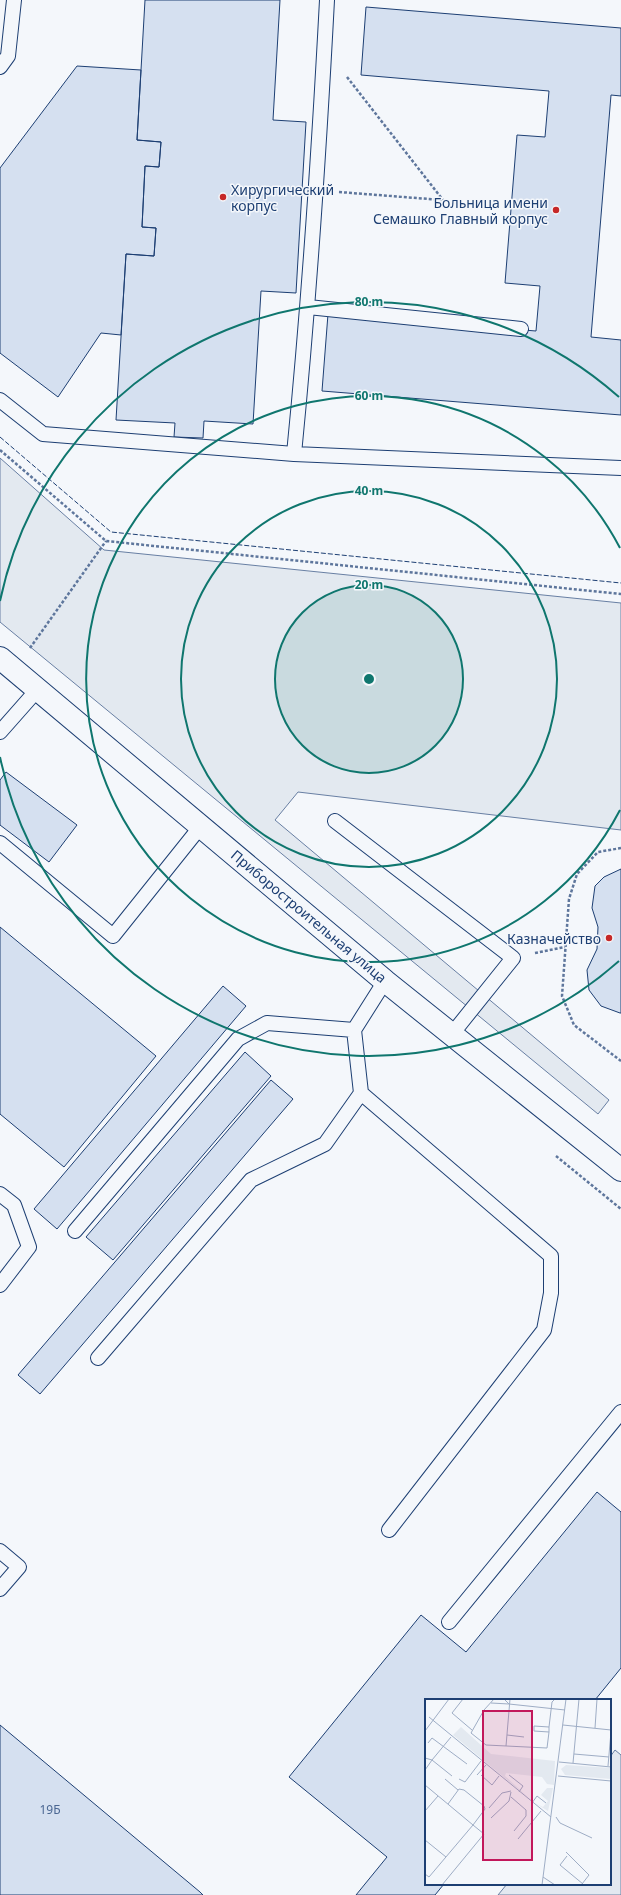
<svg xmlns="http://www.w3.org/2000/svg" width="621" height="1895" font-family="'Noto Sans',sans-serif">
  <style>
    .green { fill: #e3e9f0; stroke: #687fa3 }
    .parking { fill: #e3e8f0; stroke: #687fa3 }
    .building { fill: #d5e0f0; stroke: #1d3f73 }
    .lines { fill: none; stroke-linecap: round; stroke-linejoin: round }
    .lane-casing { stroke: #1d3f73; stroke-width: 16 }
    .street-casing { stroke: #1d3f73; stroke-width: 24 }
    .path { stroke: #5e769c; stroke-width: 2.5; stroke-dasharray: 3 2; stroke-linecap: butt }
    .lane { stroke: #f4f7fb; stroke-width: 14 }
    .street { stroke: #f4f7fb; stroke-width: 22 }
    .fence { stroke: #1d3f73; stroke-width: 1; stroke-dasharray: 5 2; stroke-linecap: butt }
    .ring { fill: none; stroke: #0f766e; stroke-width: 2 }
    .poi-dot { fill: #c62828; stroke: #f4f7fb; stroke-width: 1.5 }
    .labels { text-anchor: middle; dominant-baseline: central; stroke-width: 3; stroke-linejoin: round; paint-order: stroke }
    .number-label { font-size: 12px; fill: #4b6792 }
    .poi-label { font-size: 14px; fill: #1d3f73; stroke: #f4f7fb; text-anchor: end }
    .street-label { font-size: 14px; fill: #1d3f73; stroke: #f4f7fb }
    .inset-road { fill: none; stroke: #9eadc5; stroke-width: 1 }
    .view { fill: #c2185b; fill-opacity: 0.15; stroke: #c2185b; stroke-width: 2 }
    .inset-edge { fill: none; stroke: #1d3f73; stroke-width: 2 }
    .centre { fill: #0f766e; stroke: #f4f7fb; stroke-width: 2 }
    .ring-label { font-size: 12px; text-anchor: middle; font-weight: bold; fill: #0f766e; stroke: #f4f7fb; stroke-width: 3; stroke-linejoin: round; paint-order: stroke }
  </style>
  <rect width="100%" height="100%" fill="#f4f7fb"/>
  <path class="green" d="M0 458 104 550 621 603V830L298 792 275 820 609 1100 598 1114 0 622Z"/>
  <path class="parking" d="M615 1750 621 1755V1895H498L507 1884H610V1757Z"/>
  <path class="building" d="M145 0H280L273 120 306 122 296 293 261 291 253 424 204 421 203 438 174 437 175 423 116 420 126 254 154 256 156 228 142 227 145 166 159 167 161 142 137 140Z
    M366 7 621 28V96L611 95 591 337 621 340V415L322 391 328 314 536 331 540 286 505 283 517 135 545 137 549 91 361 75Z
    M77 66 141 70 137 140 161 142 159 167 145 166 142 227 156 228 154 256 126 254 121 335 101 333 58 397 0 353V168Z
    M6 772 77 825 49 862 0 825V780Z
    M621 869V1013H620L601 1006 589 990 587 970 597 949 598 927 592 908 595 886 604 877Z
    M0 927 156 1056 64 1167 0 1114Z
    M223 986 246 1006 57 1229 34 1209Z
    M245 1052 271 1076 113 1260 86 1237Z
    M271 1080 293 1099 40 1394 18 1375Z
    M597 1492 621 1512V1668L595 1700H426V1884H444L435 1895H356L387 1857 289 1777 421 1615 466 1652Z
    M0 1725 200 1892 203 1895H0Z"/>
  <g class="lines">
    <g class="lane-casing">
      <path id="lane" d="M0 67 8 56 14 0
        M308 307 521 329
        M0 400 43 434 294 454 621 468
        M294 454C309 303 319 152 327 0
        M0 732 38 689
        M335 821 513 958 452 1034
        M0 843 113 936 201 826
        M361 1093 551 1256V1293L544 1330 389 1530
        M0 1194 14 1205 29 1247 0 1285
        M75 1231 238 1039 267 1023 354 1030 385 981
        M98 1358 251 1180 325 1144 361 1093 354 1030
        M0 1551 19 1567 0 1589
        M449 1622 621 1412"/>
    </g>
    <g class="street-casing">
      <path id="street" d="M0 658 385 981 621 1170"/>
    </g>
    <path class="path" d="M347 77 443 200
      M339 192 442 200
      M0 450 106 541 621 594
      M30 648 106 541
      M621 848 598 852 577 874 569 899 562 996 574 1025 621 1061
      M535 953 565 947
      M556 1156 621 1209"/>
    <use href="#lane" class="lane"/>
    <use href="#street" class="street"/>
    <path class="fence" d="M0 437 111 532 621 583"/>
  </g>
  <circle cx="369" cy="679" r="94" fill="#0f766e" fill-opacity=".12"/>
  <g class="ring">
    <circle cx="369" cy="679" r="94"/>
    <circle cx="369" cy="679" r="188"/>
    <path d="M620 810A283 283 0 1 1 620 548"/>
    <path d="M619 961A377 377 0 0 1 0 757M0 601A377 377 0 0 1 619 397"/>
  </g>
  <g class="poi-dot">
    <circle cx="223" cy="197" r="4"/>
    <circle cx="556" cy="210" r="4"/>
    <circle cx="609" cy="938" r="4"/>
  </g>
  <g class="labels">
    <g class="number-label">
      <text x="50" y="1809">19Б</text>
    </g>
    <g class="poi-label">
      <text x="231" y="189" text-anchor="start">Хирургический<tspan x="231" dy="16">корпус</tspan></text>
      <text x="548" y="202">Больница имени<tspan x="548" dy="16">Семашко Главный корпус</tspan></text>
      <text x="601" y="938">Казначейство</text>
    </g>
    <g class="street-label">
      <text transform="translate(309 916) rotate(40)">Приборостроительная улица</text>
    </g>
  </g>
  <g transform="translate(425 1699)">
    <rect width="186" height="186" fill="#f4f7fb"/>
    <path d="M36 28 66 55 130 62 129 86 122 85 117 78 81 74 80 77 105 100 28 36ZM141 66 186 69V80L140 76 136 70ZM122 89H128L123 112 110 104 118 108 123 102 116 96Z" fill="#e3e9f0"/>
    <path class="inset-road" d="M38 0 27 14 47 31M69 0 59 11 46 34 61 46 122 49 124 33M79 0 84 5 140 11M66 4 84 5M4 18 126 118M138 26 186 31M124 28V33L109 32V27L124 28 127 3 130 0M170 29 172 0M0 32 24 0M82 36 99 38M26 38 7 61 27 77M3 44 7 39 42 65M81 47 85 0M149 55 184 58M0 59 7 61 0 71M134 63 186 68M148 64 154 0M183 67 186 33M52 76 61 66M56 76 67 86 74 77M84 76 98 87 94 93M133 77 186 82M20 80 33 91M34 80 40 83 56 62M0 86 48 126 4 178 0 175M86 98 101 111V117L89 132M107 104 112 97 121 104M64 109 77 94 86 92M0 112 13 97M131 118 135 124 167 139M66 119 84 102 86 93M93 140 116 112M0 141 21 158M141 153 164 176 157 185M142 157 135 166 158 185M118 178 130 186M17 186 59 135 48 126 60 110 59 107 39 91 34 90 23 105M117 186 141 0"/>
    <path class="view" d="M58 12H107V161H58Z"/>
    <rect width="186" height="186" class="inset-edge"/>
  </g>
  <circle cx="369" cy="679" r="6" class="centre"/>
  <g class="ring-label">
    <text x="369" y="306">80 m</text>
    <text x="369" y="400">60 m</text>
    <text x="369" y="495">40 m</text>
    <text x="369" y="589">20 m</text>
  </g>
</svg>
